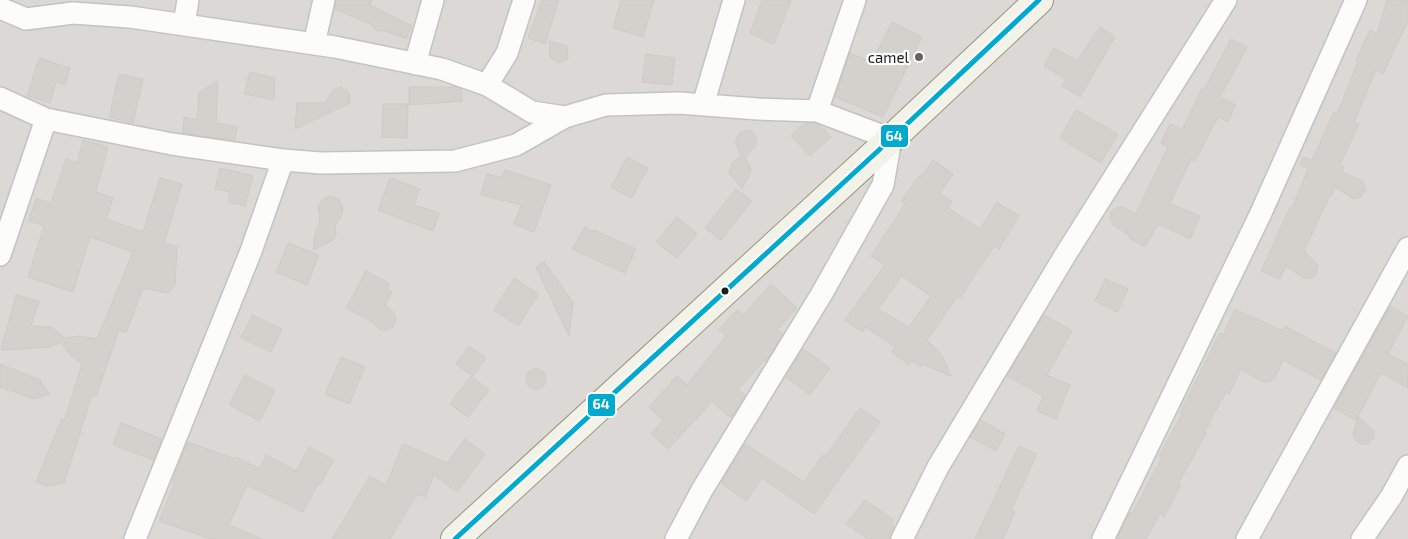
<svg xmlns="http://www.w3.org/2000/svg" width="1408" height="539" font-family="'Exo 2',sans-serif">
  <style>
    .residential { fill: #dbd8d6 }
    .building { fill: #d4d1cd; stroke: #cfcac6; fill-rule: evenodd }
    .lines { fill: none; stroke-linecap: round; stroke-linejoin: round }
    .minor-casing { stroke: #c4c3c1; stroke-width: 24 }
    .secondary-casing { stroke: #95957c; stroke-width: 30 }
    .minor { stroke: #fcfcfb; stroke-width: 21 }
    .secondary { stroke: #f3f2e9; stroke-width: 28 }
    .bus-1-casing { stroke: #fff; stroke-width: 9 }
    .bus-1 { stroke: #00a9ce; stroke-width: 5 }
    .poi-dot { fill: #656463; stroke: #fff; stroke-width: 2 }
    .bus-dot { fill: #1d1d1d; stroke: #fff; stroke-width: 2 }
    .labels { text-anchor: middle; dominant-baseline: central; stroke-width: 4.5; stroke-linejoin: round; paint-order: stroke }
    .poi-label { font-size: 15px; fill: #1d1d1d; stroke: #fff; text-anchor: end }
    .line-badge { stroke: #fff; stroke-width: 2 }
    .badge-label { font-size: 14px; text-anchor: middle; font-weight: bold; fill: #fff }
  </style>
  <rect width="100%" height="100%" fill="#ece9e4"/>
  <path class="residential" d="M0 0H1408V539H0Z"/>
  <path class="building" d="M336 0H372L370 5 412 26 406 39 386 31H377L370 24 335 9Z
    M542 0H559L545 44 528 38Z
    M621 0H654L643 37 613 28Z
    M762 0H791L774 44 750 33Z
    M1387 0H1408V21L1383 74 1376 70 1354 122 1359 124 1340 165 1344 167 1342 172 1363 181 1365 191 1361 197 1354 199 1335 187 1332 196 1330 195 1304 251 1318 265 1316 275 1310 279 1303 278 1286 266 1280 279 1261 271 1290 207 1292 208 1308 169 1300 164 1303 157 1312 160 1334 112 1337 114 1358 62 1356 61 1370 30 1377 34Z
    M892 22 922 37 883 117 835 97 850 53 872 62Z
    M1100 27 1115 37 1080 97 1062 86 1066 79 1044 66 1054 48 1077 61Z
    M1231 39 1247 47 1220 97 1236 105 1228 122 1218 117 1195 161 1191 159 1170 204 1200 216 1190 239 1158 224 1145 247 1128 237 1129 235 1113 225 1110 219 1111 212 1116 208 1123 207 1136 214 1168 147 1161 143 1170 124 1182 130 1202 89 1204 90Z
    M549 41 567 46 568 59 557 63 554 60 550 57Z
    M646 54 675 58 672 85 642 82Z
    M39 58 70 68 65 85 56 82 50 103 27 96Z
    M250 72 275 78 274 100 244 94Z
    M119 74 143 79 133 123 109 117Z
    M218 81 216 123 237 127 235 140 183 133 184 117 197 120 199 92Z
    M342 87 349 93 350 99 348 103H350L295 129 297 103H325L333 90Z
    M409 87H456L461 89 462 101 409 105Z
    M383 104H408L407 138 382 137Z
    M1076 110 1118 134 1101 163 1060 138Z
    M805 123H815L821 126 831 137 810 156 791 136Z
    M745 130 752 132 757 139 755 147 745 157 751 170 750 174 742 189 729 173 732 163 741 156 736 143V139L739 133Z
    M83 140 108 147 96 192 113 198 106 219 143 232 160 178 182 184 164 243 177 247 175 286 168 293 143 288 126 333 119 330 96 396 92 395 64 483 47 486 36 482 62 418 64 422 82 364 69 354 61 342 51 347 1 350 16 295 39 301 31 326 51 327 65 338 77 336 97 339 133 252 90 237 73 292 28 277 44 226 29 221 36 198 51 203 66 159 77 163Z
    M627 157 648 168 632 198 611 187Z
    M933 160 953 174 940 193 952 202 948 208 980 229 997 202 1019 216 999 249 994 246 960 298 957 297 927 340 942 355 951 376 922 364 921 367 912 361 909 365 892 352 895 347 866 327 862 332 845 320 885 265 871 256 905 204 901 201 919 176 921 177ZM902 276 931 296 909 327 878 309Z
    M220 168 253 176 245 206 228 202 230 192 215 189Z
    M505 170 551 185 534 232 514 224 521 205 481 195 487 174 502 178Z
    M390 178 420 189 414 205 439 213 433 231 378 210Z
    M736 189 752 201 721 240 705 228Z
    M331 196 339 200 343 207 342 215 335 226 336 236 332 241 313 250 316 230 320 222 318 206 323 199Z
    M677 217 697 234 677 258 656 242Z
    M585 227 593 232 594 230 636 249 625 273 572 249Z
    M288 243 319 255 307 285 276 272Z
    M544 262 573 302 569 336 536 267Z
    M366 271 389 283 387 288 392 292 385 305 394 313 396 320 393 327 387 330H380L371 321 346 308Z
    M514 278 539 294 518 326 494 310Z
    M1105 279 1128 289 1117 312 1095 301Z
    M771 284 797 308 777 330 783 334 765 362 764 361 738 389 745 395 731 418 712 402 668 449 651 434 663 420 649 407 677 376 687 385 726 336 719 329 737 310 743 315Z
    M1390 306 1408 316 1388 354 1408 364V388L1381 373 1356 420 1334 408Z
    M1235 309 1283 331 1285 326 1336 353 1321 380 1283 360 1275 378 1269 382H1263L1241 369 1229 394 1226 392 1204 432 1206 433 1178 484 1181 485 1164 517 1160 514 1146 539H1117L1127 517 1130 512 1132 514 1162 458 1159 456 1182 414 1180 413 1220 333 1223 335Z
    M252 315 282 329 271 352 241 338Z
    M1044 315 1072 331 1047 375 1070 385 1056 419 1037 411 1043 396 1007 376Z
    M469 346 486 358 473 376 456 364Z
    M803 349 830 368 810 395 786 377Z
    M341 357 365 367 349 404 325 394Z
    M0 364 40 380 49 394 34 399 0 387Z
    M526 379a10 10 0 1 1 20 0a10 10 0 1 1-20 0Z
    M245 375 275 390 260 421 229 405Z
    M471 376 489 390 468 417 450 404Z
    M860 408 880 422 814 514 762 478 746 501 721 483 745 444 804 482 823 455 825 457Z
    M1358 416 1374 431V438L1367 445 1357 442 1353 436Z
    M981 420 1005 434 996 451 970 437Z
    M121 423 162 439 153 460 113 445Z
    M465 439 485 454 457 492 434 475 425 497 417 494 390 539H332L370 476 386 485 403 444 447 463Z
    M188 442 235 459 236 457 260 469 266 455 296 471 309 447 334 460 320 485 318 484 303 512 247 485 229 525 262 539H211L159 521 174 484H172L177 469Z
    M1019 446 1037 454 1011 510 1015 512 1003 539H975Z
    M865 500 894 520 891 525 894 527 890 539H868L846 524Z"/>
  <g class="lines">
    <g class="minor-casing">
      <path id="minor" d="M0 8 26 19 73 13 130 17 335 47 442 69 487 85 532 112 565 117
        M184 24 188 0
        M314 44 324 0
        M415 64 433 0
        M487 85 507 53 524 0
        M0 98 46 119 172 144 283 160 321 163 455 161 516 145 565 117 606 105 679 103 758 109 817 111 891 139 883 185 821 295 702 490 676 539
        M703 105 734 0
        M817 111 855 0
        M0 255 46 119
        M135 539 251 251 283 160
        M902 539 938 467 1064 257 1226 0
        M1103 539 1260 215 1356 0
        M1247 539 1408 248
        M1362 539 1391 497 1408 466"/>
    </g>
    <g class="secondary-casing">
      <path id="secondary" d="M455 539 891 139 1039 0"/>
    </g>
    <use href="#minor" class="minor"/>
    <use href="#secondary" class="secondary"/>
    <g class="bus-1-casing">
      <path id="bus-1" d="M455 539 891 139 1039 0"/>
    </g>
    <use href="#bus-1" class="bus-1"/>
  </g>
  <circle class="poi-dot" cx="919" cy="57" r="5"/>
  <circle class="bus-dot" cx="725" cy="291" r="4.5"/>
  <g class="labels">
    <g class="poi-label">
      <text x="909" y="57">camel</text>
    </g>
  </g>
  <g class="line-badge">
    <rect x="880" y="124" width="29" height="24" rx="5" fill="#00a9ce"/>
    <rect x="587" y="393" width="29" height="24" rx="5" fill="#00a9ce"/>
  </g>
  <g class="badge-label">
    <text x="894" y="141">64</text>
    <text x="601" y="409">64</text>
  </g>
</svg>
